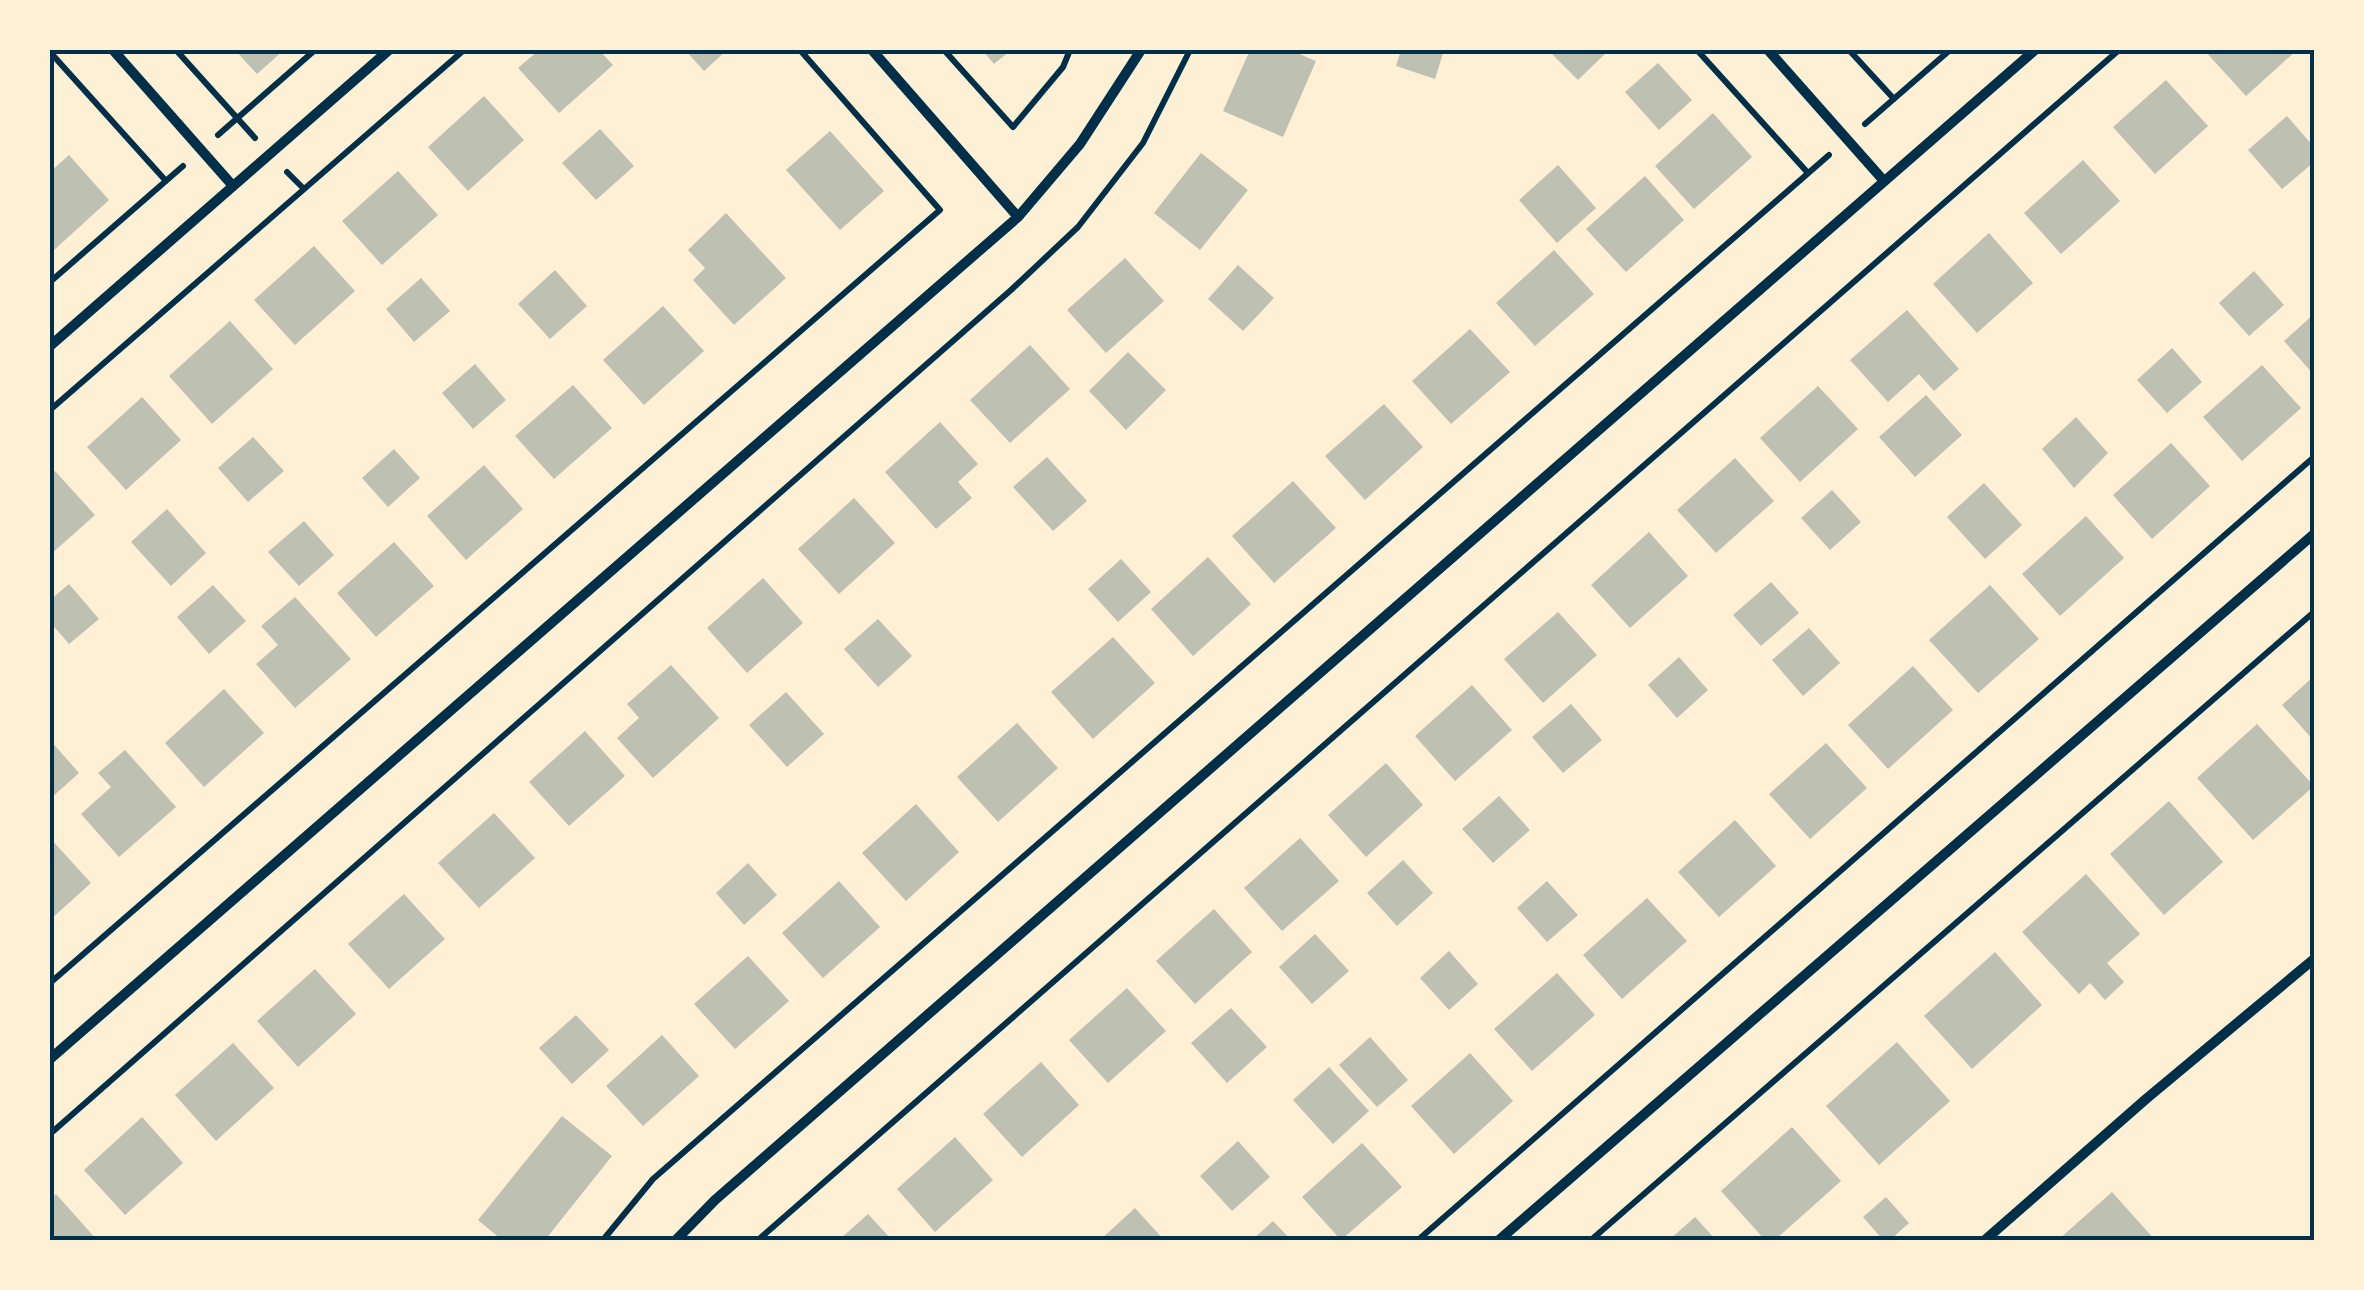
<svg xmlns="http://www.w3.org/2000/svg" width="2364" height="1290" font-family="Helvetica,sans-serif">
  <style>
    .building { fill: #bec0b2 }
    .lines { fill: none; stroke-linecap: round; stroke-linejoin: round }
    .path { stroke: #003049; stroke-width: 6 }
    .minor { stroke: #003049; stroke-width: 10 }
    .neatline { fill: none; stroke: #003049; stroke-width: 4 }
  </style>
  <rect width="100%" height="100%" fill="#fdf0d5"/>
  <path class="building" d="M235 50H284L257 74Z
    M539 50H599L613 65 559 113 518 68Z
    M685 50H727L704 71Z
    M982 50H1011L994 64Z
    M1250 50H1290L1316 61 1283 137 1223 111Z
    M1401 50H1444L1435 79 1396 66Z
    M1548 50H1609L1578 80Z
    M2204 50H2297L2246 96Z
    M1658 63 1692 100 1659 130 1625 92Z
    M2166 80 2208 126 2155 174 2113 127Z
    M484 96 524 140 468 191 428 147Z
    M1713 113 1752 157 1694 209 1655 166Z
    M2287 116 2314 147V162L2282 189 2248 150Z
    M600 129 634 166 596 200 562 163Z
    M830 131 884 191 840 230 786 170Z
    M1201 153 1248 190 1200 250 1154 213Z
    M69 155 109 200 53 251 50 248V172Z
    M2083 160 2120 201 2061 254 2024 213Z
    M1558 165 1596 208 1557 243 1519 200Z
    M398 171 438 215 382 265 342 221Z
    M1645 176 1684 220 1626 272 1586 229Z
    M726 213 786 278 734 325 693 280 705 268 688 250Z
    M1989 233 2033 283 1977 333 1933 284Z
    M314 246 355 291 295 345 254 300Z
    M1554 250 1594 294 1535 346 1496 303Z
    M1125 258 1164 301 1106 353 1067 310Z
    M1238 265 1274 298 1243 331 1208 299Z
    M555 270 587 306 550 339 518 304Z
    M2254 271 2284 305 2249 336 2219 303Z
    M421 278 450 311 414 342 386 309Z
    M663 306 704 351 644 405 603 360Z
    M1907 310 1959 369 1934 391 1919 374 1888 402 1850 360Z
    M2314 314V375L2284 341Z
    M230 321 273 369 212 424 169 376Z
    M1470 329 1510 372 1451 424 1412 381Z
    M1030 345 1070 389 1010 443 970 400Z
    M2172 348 2202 382 2167 413 2137 380Z
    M1128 352 1166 390 1126 430 1089 391Z
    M475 364 506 400 473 429 442 393Z
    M2262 365 2301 408 2242 461 2203 417Z
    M573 385 612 428 554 479 515 436Z
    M1818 386 1858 429 1800 482 1760 438Z
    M1926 395 1962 435 1915 477 1879 437Z
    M142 397 181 440 126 490 87 447Z
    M1384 404 1423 447 1365 500 1325 456Z
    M2076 417 2108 453 2074 488 2042 449Z
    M940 422 978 464 958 482 972 498 936 529 885 472Z
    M253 437 284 471 248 502 218 468Z
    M2171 443 2210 486 2152 539 2113 495Z
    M394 449 420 478 388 507 362 478Z
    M1047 457 1087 501 1053 531 1013 487Z
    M1735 458 1774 501 1716 553 1677 510Z
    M484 465 523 509 466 560 427 516Z
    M55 471 95 515 50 555V476Z
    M1293 481 1336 528 1274 583 1232 536Z
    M1984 483 2022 525 1985 559 1947 517Z
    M1832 490 1861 522 1830 550 1801 518Z
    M854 498 895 543 839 594 798 549Z
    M167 509 206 553 171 586 131 542Z
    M2086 516 2124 558 2060 616 2022 574Z
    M304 521 334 555 299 586 268 552Z
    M1649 532 1688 576 1630 628 1591 585Z
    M394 542 434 586 376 637 337 593Z
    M1208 557 1251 604 1193 656 1151 609Z
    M1121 559 1151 592 1118 622 1088 589Z
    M763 578 803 623 747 673 707 628Z
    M1771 582 1799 613 1761 646 1733 615Z
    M69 584 99 619 69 644 50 622V600Z
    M213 585 246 621 209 654 177 617Z
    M1990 585 2039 639 1978 693 1929 640Z
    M295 597 351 659 295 708 256 664 278 645 261 626Z
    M1558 612 1597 655 1543 703 1504 659Z
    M878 619 912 656 878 687 844 649Z
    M1809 628 1840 663 1803 696 1772 660Z
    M1113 637 1155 683 1093 739 1051 692Z
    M1679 657 1708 690 1677 718 1648 685Z
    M671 665 719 718 653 778 617 738 639 718 627 704Z
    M1913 666 1953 710 1888 769 1848 725Z
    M2314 676V741L2282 705Z
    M1472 685 1512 730 1455 781 1415 736Z
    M224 689 264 733 204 787 165 743Z
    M786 692 824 734 787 767 749 725Z
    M1571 704 1602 740 1563 773 1532 737Z
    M1017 723 1058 768 998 822 957 777Z
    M2257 724 2314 786 2253 840 2197 778Z
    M585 731 625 776 569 826 529 782Z
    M50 740 79 773 50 799Z
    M1826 743 1867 788 1810 839 1769 794Z
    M125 750 176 807 119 857 81 814 111 787 98 773Z
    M1386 763 1423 805 1366 857 1328 815Z
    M1499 796 1530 830 1493 863 1462 829Z
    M2169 801 2223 862 2164 915 2110 854Z
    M916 804 959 852 906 901 862 853Z
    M494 813 535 858 479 908 438 863Z
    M1735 820 1776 866 1719 917 1678 872Z
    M50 838 91 883 50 920Z
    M1300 838 1339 881 1282 931 1244 888Z
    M1403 860 1433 893 1397 926 1367 893Z
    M748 863 777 895 744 925 716 893Z
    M2086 874 2140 934 2107 963 2124 982 2105 1000 2090 983 2079 994 2022 932Z
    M839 881 880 927 823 978 782 933Z
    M1547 881 1578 915 1547 942 1517 908Z
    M404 894 445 939 389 989 348 944Z
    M1647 898 1687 941 1622 999 1583 955Z
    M1214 909 1252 952 1195 1004 1156 961Z
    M1315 934 1349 971 1312 1004 1279 967Z
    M1449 951 1478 984 1449 1010 1420 978Z
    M1995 952 2042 1005 1972 1069 1924 1016Z
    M748 956 789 1001 735 1049 694 1004Z
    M315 969 356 1014 298 1067 257 1021Z
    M1557 973 1595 1015 1532 1071 1494 1029Z
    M1127 988 1166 1031 1108 1083 1069 1040Z
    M1231 1008 1267 1047 1227 1083 1191 1043Z
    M576 1015 609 1050 572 1084 539 1048Z
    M662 1035 699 1076 643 1126 606 1086Z
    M1370 1037 1408 1080 1377 1107 1339 1065Z
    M1897 1042 1950 1101 1879 1165 1826 1106Z
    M233 1043 274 1088 216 1141 175 1095Z
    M1470 1053 1513 1101 1454 1154 1411 1106Z
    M1041 1062 1079 1105 1022 1157 983 1114Z
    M1329 1067 1369 1111 1333 1144 1293 1100Z
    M562 1116 612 1156 545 1240H502L478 1220Z
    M142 1117 183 1163 125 1215 84 1170Z
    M1792 1127 1841 1181 1775 1240H1765L1721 1191Z
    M955 1137 993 1180 935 1232 897 1189Z
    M1238 1141 1270 1177 1232 1211 1200 1176Z
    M1362 1143 1402 1187 1341 1240 1302 1197Z
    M2112 1192 2155 1240H2058Z
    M56 1194 97 1240H50V1199Z
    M1886 1197 1909 1223 1890 1240H1883L1863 1217Z
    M1135 1208 1164 1240H1100Z
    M868 1214 892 1240H839Z
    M1695 1217 1716 1240H1669Z
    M1273 1221 1291 1240H1252Z"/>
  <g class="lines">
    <path class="path" d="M176 50 255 138
      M944 50 1013 127 1063 67 1070 50
      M1697 50 1808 173
      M1849 50 1894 99
      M50 52 166 181
      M1865 124 1950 50
      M218 135 315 50
      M287 172 304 189
      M50 282 183 166
      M50 410 464 50
      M50 983 940 210 800 50
      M50 1134 1011 290 1078 227 1143 143 1190 50
      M603 1240 653 1179 1829 155
      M758 1240 2119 50
      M1418 1240 2314 457
      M1591 1240 2314 612"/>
    <path class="minor" d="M113 50 233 186
      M872 50 1018 217
      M1768 50 1884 181
      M50 346 389 50
      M50 1059 1018 217 1080 144 1141 50
      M676 1240 715 1200 2035 50
      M1499 1240 2314 534
      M1985 1240 2146 1099 2314 959"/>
  </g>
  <rect width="2364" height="1290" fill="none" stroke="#fdf0d5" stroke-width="105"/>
  <rect x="52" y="52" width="2260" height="1186" class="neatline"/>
</svg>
